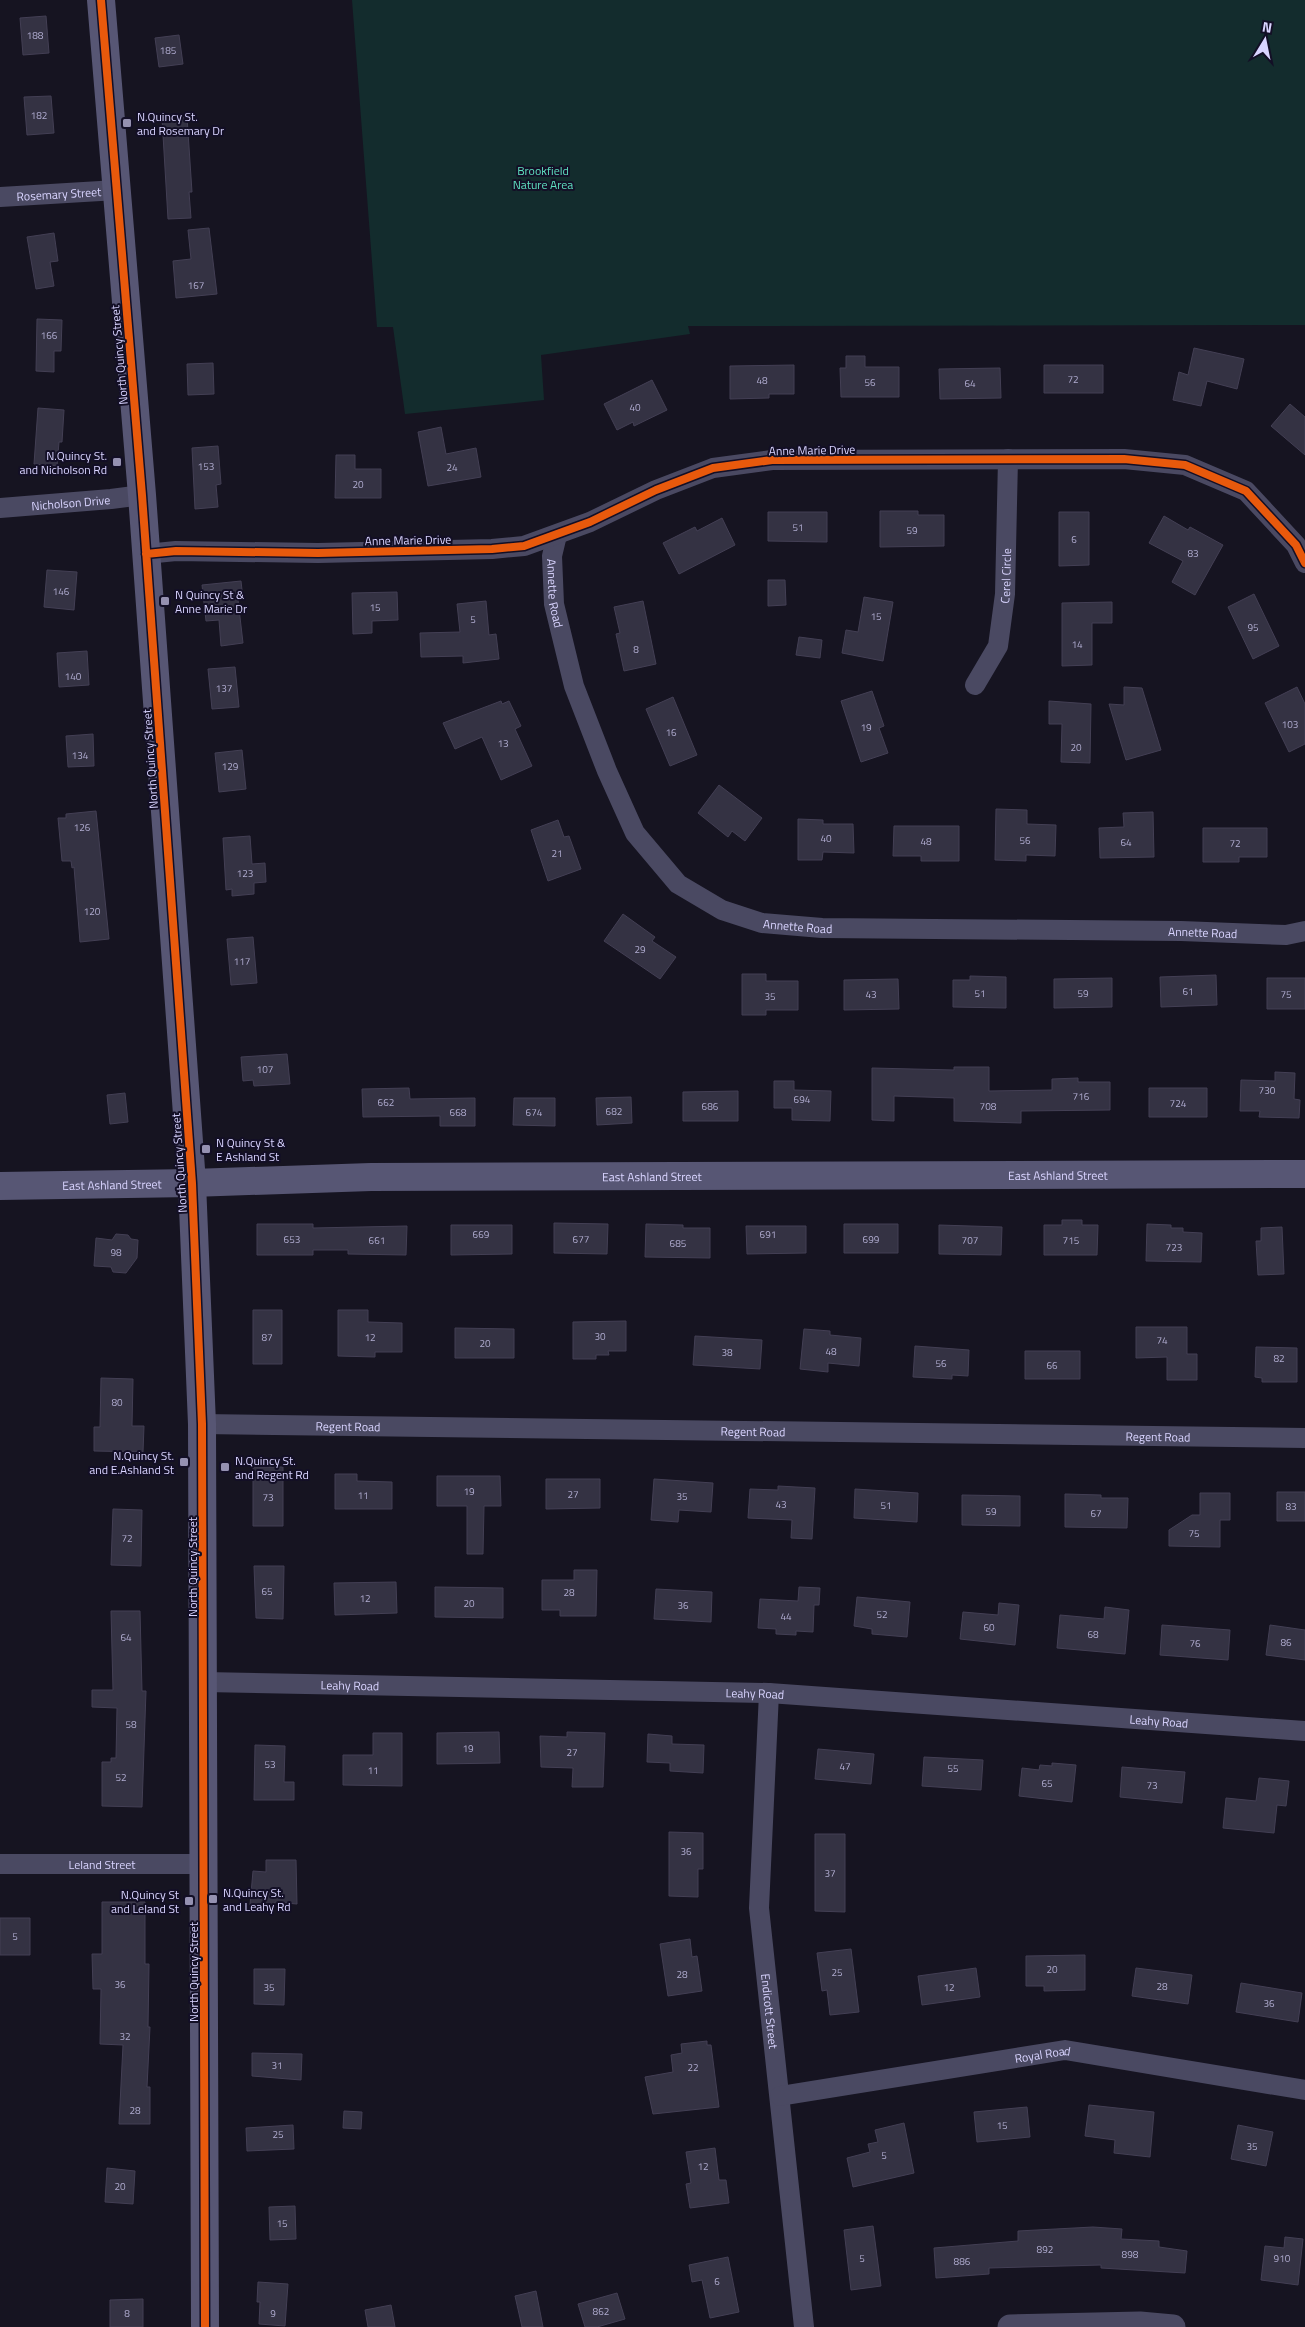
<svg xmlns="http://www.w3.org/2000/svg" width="1305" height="2327" font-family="'Titillium Web',sans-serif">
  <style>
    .green { fill: #132c2d }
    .building { fill: #343243; stroke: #433f54 }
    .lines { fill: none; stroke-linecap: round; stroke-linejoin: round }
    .minor { stroke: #4a4962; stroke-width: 20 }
    .tertiary { stroke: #4a4962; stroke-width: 25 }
    .secondary { stroke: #575674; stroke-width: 28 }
    .cycleway-casing { stroke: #130f26; stroke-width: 11 }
    .cycleway { stroke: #e8590c; stroke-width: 8 }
    .poi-dot { fill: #9591b1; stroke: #130f26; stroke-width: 2 }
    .labels { text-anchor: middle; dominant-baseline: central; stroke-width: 4; stroke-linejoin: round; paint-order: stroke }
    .number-label { font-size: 10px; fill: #b0acd0 }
    .poi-label { font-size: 12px; fill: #d9d4ff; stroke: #130f26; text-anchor: start }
    .park-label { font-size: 12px; fill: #5fe0c0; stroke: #130f26 }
    .street-label { font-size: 12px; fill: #d9d4ff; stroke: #130f26 }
  </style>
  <rect width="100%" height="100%" fill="#161421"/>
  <path class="green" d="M352 0H1305V325L688 326 690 334 541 355 544 400 405 414 393 327H377Z"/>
  <path class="building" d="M46 16 49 53 23 55 20 18Z
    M179 35 183 64 159 67 155 38Z
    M51 96 54 133 27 135 24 97Z
    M187 117 192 192H189L191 218 168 219 162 118Z
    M209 228 217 294 176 298 173 261 191 259 188 230Z
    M54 233 58 261 50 262 54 286 36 289 27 237Z
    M37 319 62 320 61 351H54V372L36 371Z
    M1194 348 1244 359 1237 389 1207 381 1201 406 1173 400 1179 372 1188 375Z
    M846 356H865V367H899V397H841L840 368H846Z
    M213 363 214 394 188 395 187 364Z
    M794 365V394H769V398L730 399V366Z
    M1044 365H1103V393H1044Z
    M1000 368 1001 398 940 399 939 369Z
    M652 380 667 410 634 426 633 422 617 430 604 404Z
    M1290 404 1305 417V455L1271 426Z
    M38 408 64 410 62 442H59L57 466 34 464Z
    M441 427 446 454 476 448 481 477 428 486 418 432Z
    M218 446 221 484 216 485 218 507 195 509 192 448Z
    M336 455H355V469H381V498H335Z
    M880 511H918V515H944V546L880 547Z
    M768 512H827V542L768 541Z
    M1059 512H1089V565L1059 566Z
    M1164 516 1188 530 1190 527 1223 545 1195 595 1172 582 1183 561 1149 543Z
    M722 518 735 545 679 574 663 543 695 527 697 531Z
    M47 570 77 572 74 610 44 607Z
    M768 580H785L786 605 768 606Z
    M241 581 243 599 238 600 243 643 221 646 219 620 206 621 202 585Z
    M397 592 398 620 372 621V633L353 634 352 593Z
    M1254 594 1279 646 1253 659 1228 607Z
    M864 597 893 602 883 661 842 653 846 630 858 632Z
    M486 601 489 635 496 634 499 659 463 663V656L421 657 420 633 460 632 457 604Z
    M643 601 656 664 624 671 616 634 620 633 614 607Z
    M1112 602V623H1092V665L1062 666V603Z
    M799 637 822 640 820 658 796 655Z
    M87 651 89 685 59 687 57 653Z
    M235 667 239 707 212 709 208 669Z
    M1124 687 1142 688 1161 750 1126 760 1109 704 1124 705Z
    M1297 687 1305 704V744L1289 752 1265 703Z
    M872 691 884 726 879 728 888 753 861 762 841 701Z
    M673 697 697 755 670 766 646 709Z
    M501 701 502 704 509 701 521 726 515 729 532 766 501 780 482 737 455 749 443 723Z
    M1049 701 1091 704 1090 763 1061 762 1062 724H1049Z
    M93 734 94 766 68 767 66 736Z
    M242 750 246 789 219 792 215 753Z
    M719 785 762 818 745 841 732 831 728 837 698 813Z
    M996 809 1027 810V824L1056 825 1055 856 1026 855V861L995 860Z
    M96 811 109 939 80 942 74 867 72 868 71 861H62L58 818H66V814Z
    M1153 812 1154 857 1100 858 1099 828 1124 827 1123 813Z
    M798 819 823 820V824H853L854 853 823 852 822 860H798Z
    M558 820 564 837 569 836 581 869 548 881 531 830Z
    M894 826H959V861H921V856H893Z
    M1203 828H1267V857H1239V862H1203Z
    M250 836 252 864 265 863 266 882 254 883V894L232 896V889L226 890 223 838Z
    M623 914 655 937 652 941 676 957 660 979 604 941Z
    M253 937 257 983 231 985 227 939Z
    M742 974H766V981H798V1010H766V1015H742Z
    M1216 975 1217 1005 1161 1007 1160 977Z
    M970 976 1006 977V1008L953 1007V980H970Z
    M1112 978V1007L1054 1008V979Z
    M1267 978H1305V1009H1267Z
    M898 979 899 1009 844 1010V980Z
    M287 1054 290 1084 254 1086 253 1080 243 1081 241 1057Z
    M954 1067H989V1091L1052 1090V1079L1078 1078V1082H1110V1110L1021 1111V1123L954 1121V1098L894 1096V1121L872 1120V1068L954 1070Z
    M1275 1072 1295 1073 1294 1099 1300 1100 1299 1118 1259 1117 1260 1111H1240L1241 1080 1275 1081Z
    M774 1081H794V1090L831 1091 830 1121 792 1120V1108H774Z
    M409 1088 410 1099 475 1098V1126H440V1116L363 1117 362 1089Z
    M1149 1088H1207V1117H1149Z
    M738 1091V1121H683V1092Z
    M125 1093 128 1122 110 1124 107 1095Z
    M631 1097 632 1123 597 1125 596 1098Z
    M514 1098H555V1126L513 1125Z
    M1062 1220H1082V1225H1098L1097 1255H1044V1225H1062Z
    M554 1223 608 1224 607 1254 554 1253Z
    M257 1224H313V1228L407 1226 406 1255 348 1254V1250H313V1255H257Z
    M646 1224 683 1225V1228H710V1258L645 1257Z
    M844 1224H898V1253H844Z
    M1147 1224 1171 1225V1228H1183V1232L1202 1233 1201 1262 1146 1261Z
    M451 1225H512V1254L451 1255Z
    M939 1225 1002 1227 1001 1255 939 1254Z
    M746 1226H806V1253L747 1254Z
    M1282 1227 1284 1274 1258 1275 1256 1241H1261V1228Z
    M116 1234 128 1235 131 1239 138 1240 137 1258 126 1273 113 1272 111 1267 94 1266 96 1238 112 1240Z
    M253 1310H282V1364H253Z
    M338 1310H368V1322L402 1323V1352H375V1357L338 1356Z
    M626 1321V1351H608L609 1355H596V1359H573V1322Z
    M1136 1327H1187V1354H1197V1380H1167V1357L1136 1358Z
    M455 1328 514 1329V1358H455Z
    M804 1329 830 1331V1335L861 1338 859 1366 828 1363V1372L800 1369Z
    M695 1336 762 1340 760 1369 693 1365Z
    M915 1346 969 1350 968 1376 952 1375V1379L913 1377Z
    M1256 1347 1297 1348V1382H1262V1378L1255 1377Z
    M1025 1351H1080V1379H1025Z
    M101 1378 133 1379 132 1426H144L143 1452 94 1451V1427H100Z
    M253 1467H283V1526H253Z
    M335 1474H357V1481L392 1482V1509H335Z
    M437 1476H500L501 1506H484L483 1554H467V1506H437Z
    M546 1479H600V1508L546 1509Z
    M654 1479 713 1483 711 1512 679 1510 678 1522 651 1520Z
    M778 1486 815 1488 812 1539 791 1538 792 1520 748 1518 750 1489 778 1490Z
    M855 1489 918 1493 917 1522 854 1518Z
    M1277 1492H1305V1521H1277Z
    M1200 1493H1230V1520H1220V1547L1169 1546V1530L1192 1515H1200Z
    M1065 1494 1101 1495V1498H1128L1127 1528 1065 1527Z
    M962 1495 1020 1496V1526L962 1525Z
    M113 1509 142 1510 141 1566 111 1565Z
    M254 1566H284L283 1619 256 1618Z
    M574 1570H597L596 1616H560V1610H542V1580H574Z
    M396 1582 397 1613 335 1615 334 1583Z
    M435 1587 503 1588V1618L435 1617Z
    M799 1587 820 1588 819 1605H814L813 1632 796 1631V1635L776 1634V1629L758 1628 760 1599 798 1601Z
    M656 1589 712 1592 711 1622 654 1619Z
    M857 1597 910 1602 907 1637 872 1634V1629L854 1626Z
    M999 1603 1019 1605 1015 1645 960 1639 963 1612 998 1615Z
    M1105 1607 1129 1610 1125 1654 1057 1648 1060 1615 1104 1619Z
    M111 1611H140L142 1691H146L142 1807 102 1806V1762H111V1758H116L117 1708 92 1707V1690H113Z
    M1162 1625 1230 1630 1228 1660 1160 1655Z
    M1270 1625 1305 1630V1660L1266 1655Z
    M499 1732 500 1763 437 1764V1733Z
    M567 1732 605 1733 603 1787H572L573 1768 541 1767 540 1736 567 1737Z
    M373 1733H402V1786L343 1785V1755H373Z
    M648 1734 672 1736V1744L704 1745 703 1773 670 1771V1763L647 1762Z
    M255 1745 285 1746 284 1782H294V1800H254Z
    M818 1749 874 1754 871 1784 815 1779Z
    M924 1757 983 1760 981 1790 922 1786Z
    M1052 1763 1076 1765 1072 1802 1019 1796 1022 1768 1039 1770 1040 1765 1052 1766Z
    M1122 1767 1185 1772 1182 1803 1120 1797Z
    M1259 1778 1289 1781 1286 1806 1277 1805 1274 1833 1223 1828 1226 1798 1256 1801Z
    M669 1832 703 1833V1869H698V1897L669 1896Z
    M815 1834H845V1912L815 1911Z
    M266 1860H296L297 1904 275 1902 274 1907 250 1905 253 1871 266 1872Z
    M102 1902H145V1964H149L148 2027H150L147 2087H150V2124H119L123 2045 100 2044 101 1989H93L92 1954H102Z
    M0 1918H30V1955H0Z
    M690 1939 692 1957 697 1956 702 1991 668 1996 660 1944Z
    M851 1949 859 2012 830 2015 827 1990 822 1991 817 1953Z
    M1085 1955V1990L1044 1991V1986H1026V1956Z
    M976 1968 980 1997 922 2005 918 1976Z
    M1136 1968 1192 1975 1188 2004 1132 1996Z
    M254 1969H285L284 2005 254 2004Z
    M1241 1983 1302 1993 1298 2022 1236 2012Z
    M707 2041V2045H711L719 2107 653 2114 645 2077 673 2072 671 2055 682 2053 681 2044Z
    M252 2053 302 2054 301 2080 252 2076Z
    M1089 2105 1154 2112 1150 2157 1114 2153 1115 2140 1085 2136Z
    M1027 2107 1030 2137 977 2142 974 2112Z
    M344 2111 362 2112 361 2129 343 2128Z
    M904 2123 914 2173 853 2187 847 2158 870 2152 868 2144 878 2142 875 2130Z
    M293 2125 294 2149 247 2151 246 2128Z
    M1238 2125 1273 2132 1266 2166 1231 2159Z
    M715 2148 719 2180H726L729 2203 690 2208 686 2184 691 2183 686 2152Z
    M107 2168 135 2171 133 2204 105 2202Z
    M295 2206 296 2239 270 2240 269 2207Z
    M873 2226 881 2286 851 2290 844 2230Z
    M1093 2227 1122 2229 1121 2239 1159 2241V2247L1187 2251 1185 2273 1101 2268V2265L989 2268V2274L936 2278 934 2248 1018 2241V2231Z
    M1285 2237 1303 2239 1298 2285 1261 2280 1265 2246 1284 2248Z
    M728 2257 739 2312 710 2318 702 2280 692 2282 689 2265Z
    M258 2282 288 2284 285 2326 259 2324 260 2302H257Z
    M536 2291 543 2327H522L515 2296Z
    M617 2293 625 2319 597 2327H585L578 2304Z
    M143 2299V2327H110V2300Z
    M391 2305 395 2327H368L365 2310Z"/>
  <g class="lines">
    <g class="minor">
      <path id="s1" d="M0 197 117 190"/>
      <path id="s2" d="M0 508 111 499 142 495"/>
      <path id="s3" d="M557 535 552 556 554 604 574 686 607 771 635 833 678 884 722 910 762 923 822 928 1181 931 1286 935 1305 931"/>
      <path d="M146 554 176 551 318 553 492 549 524 546 590 522 656 490 713 468 772 460 1124 459 1185 465 1246 491 1296 545 1305 563"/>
      <path id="s4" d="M975 685 998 646 1005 594 1008 459"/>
      <path id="s5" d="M202 1424 1305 1438"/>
      <path id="s6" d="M204 1682 769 1693 1305 1731"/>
      <path id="s7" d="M769 1693 759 1908 804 2327"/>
      <path id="s8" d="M0 1864H204"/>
      <path id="s9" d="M780 2096 1065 2050 1305 2090"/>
    </g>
    <path class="tertiary" d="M1010 2327 1140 2324 1173 2327"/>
    <g class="secondary">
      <path d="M101 0 142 495 192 1183 202 1424 205 2327"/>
      <path id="s10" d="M0 1186 192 1183 371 1177 1305 1174"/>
    </g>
    <g class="cycleway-casing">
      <path id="cycleway" d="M101 0 142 495 192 1183 202 1424 205 2327
        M146 554 176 551 318 553 492 549 524 546 590 522 656 490 713 468 772 460 1124 459 1185 465 1246 491 1296 545 1305 563"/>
    </g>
    <use href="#cycleway" class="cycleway"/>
  </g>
  <g class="poi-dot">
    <rect x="122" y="118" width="10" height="10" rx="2.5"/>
    <rect x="112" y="457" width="10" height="10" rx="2.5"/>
    <rect x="160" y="596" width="10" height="10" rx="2.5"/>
    <rect x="201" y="1144" width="10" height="10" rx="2.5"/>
    <rect x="179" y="1457" width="10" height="10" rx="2.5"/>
    <rect x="220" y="1462" width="10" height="10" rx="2.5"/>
    <rect x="208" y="1894" width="10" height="10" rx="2.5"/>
    <rect x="184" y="1896" width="10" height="10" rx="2.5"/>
  </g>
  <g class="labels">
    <g class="number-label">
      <text x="35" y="35">188</text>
      <text x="168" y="50">185</text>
      <text x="39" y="115">182</text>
      <text x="196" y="285">167</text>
      <text x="49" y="335">166</text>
      <text x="1073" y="379">72</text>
      <text x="762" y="380">48</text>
      <text x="870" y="382">56</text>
      <text x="970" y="383">64</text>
      <text x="635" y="407">40</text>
      <text x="206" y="466">153</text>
      <text x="452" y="467">24</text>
      <text x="358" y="484">20</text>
      <text x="798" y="527">51</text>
      <text x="912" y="530">59</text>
      <text x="1074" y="539">6</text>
      <text x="1193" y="553">83</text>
      <text x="61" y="591">146</text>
      <text x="375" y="607">15</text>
      <text x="876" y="616">15</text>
      <text x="473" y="619">5</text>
      <text x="1253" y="627">95</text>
      <text x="1077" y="644">14</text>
      <text x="636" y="649">8</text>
      <text x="73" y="676">140</text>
      <text x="224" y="688">137</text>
      <text x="1290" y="724">103</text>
      <text x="866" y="727">19</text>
      <text x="671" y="732">16</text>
      <text x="503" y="743">13</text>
      <text x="1076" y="747">20</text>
      <text x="80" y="755">134</text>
      <text x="230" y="766">129</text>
      <text x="82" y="827">126</text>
      <text x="826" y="838">40</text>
      <text x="1025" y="840">56</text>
      <text x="926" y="841">48</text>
      <text x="1126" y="842">64</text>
      <text x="1235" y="843">72</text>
      <text x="557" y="853">21</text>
      <text x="245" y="873">123</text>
      <text x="92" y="911">120</text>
      <text x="640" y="949">29</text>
      <text x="242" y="961">117</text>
      <text x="1188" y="991">61</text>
      <text x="980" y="993">51</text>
      <text x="1083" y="993">59</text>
      <text x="871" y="994">43</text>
      <text x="1286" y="994">75</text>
      <text x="770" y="996">35</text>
      <text x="265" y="1069">107</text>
      <text x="1267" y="1090">730</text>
      <text x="1081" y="1096">716</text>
      <text x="802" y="1099">694</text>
      <text x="386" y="1102">662</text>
      <text x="1178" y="1103">724</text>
      <text x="710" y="1106">686</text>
      <text x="988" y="1106">708</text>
      <text x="614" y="1111">682</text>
      <text x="458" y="1112">668</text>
      <text x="534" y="1112">674</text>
      <text x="481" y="1234">669</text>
      <text x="768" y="1234">691</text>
      <text x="292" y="1239">653</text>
      <text x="581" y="1239">677</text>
      <text x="871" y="1239">699</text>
      <text x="377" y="1240">661</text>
      <text x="970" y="1240">707</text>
      <text x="1071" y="1240">715</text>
      <text x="678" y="1243">685</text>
      <text x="1174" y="1247">723</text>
      <text x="116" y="1252">98</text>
      <text x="600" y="1336">30</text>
      <text x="267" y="1337">87</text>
      <text x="370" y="1337">12</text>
      <text x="1162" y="1340">74</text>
      <text x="485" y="1343">20</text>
      <text x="831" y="1351">48</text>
      <text x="727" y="1352">38</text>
      <text x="1279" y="1358">82</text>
      <text x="941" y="1363">56</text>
      <text x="1052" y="1365">66</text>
      <text x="117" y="1402">80</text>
      <text x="469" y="1491">19</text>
      <text x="573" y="1494">27</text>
      <text x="363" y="1495">11</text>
      <text x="682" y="1496">35</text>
      <text x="268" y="1497">73</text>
      <text x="781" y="1504">43</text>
      <text x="886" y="1505">51</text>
      <text x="1291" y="1506">83</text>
      <text x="991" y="1511">59</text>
      <text x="1096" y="1513">67</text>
      <text x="1194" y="1533">75</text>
      <text x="127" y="1538">72</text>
      <text x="267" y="1591">65</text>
      <text x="569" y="1592">28</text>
      <text x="365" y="1598">12</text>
      <text x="469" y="1603">20</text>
      <text x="683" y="1605">36</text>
      <text x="882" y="1614">52</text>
      <text x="786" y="1616">44</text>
      <text x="989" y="1627">60</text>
      <text x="1093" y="1634">68</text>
      <text x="126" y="1637">64</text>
      <text x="1286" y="1642">86</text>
      <text x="1195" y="1643">76</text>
      <text x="131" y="1724">58</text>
      <text x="468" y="1748">19</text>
      <text x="572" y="1752">27</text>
      <text x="270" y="1764">53</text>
      <text x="845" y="1766">47</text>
      <text x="953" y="1768">55</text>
      <text x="373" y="1770">11</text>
      <text x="121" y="1777">52</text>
      <text x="1047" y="1783">65</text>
      <text x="1152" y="1785">73</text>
      <text x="686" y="1851">36</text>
      <text x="830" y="1873">37</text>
      <text x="15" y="1936">5</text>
      <text x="1052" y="1969">20</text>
      <text x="837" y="1972">25</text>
      <text x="682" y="1974">28</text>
      <text x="120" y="1984">36</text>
      <text x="1162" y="1986">28</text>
      <text x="269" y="1987">35</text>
      <text x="949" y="1987">12</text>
      <text x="1269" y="2003">36</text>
      <text x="125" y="2036">32</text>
      <text x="277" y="2065">31</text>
      <text x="693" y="2067">22</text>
      <text x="135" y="2110">28</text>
      <text x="1002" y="2125">15</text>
      <text x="278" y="2134">25</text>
      <text x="1252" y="2146">35</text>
      <text x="884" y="2155">5</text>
      <text x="703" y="2166">12</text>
      <text x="120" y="2186">20</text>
      <text x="282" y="2223">15</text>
      <text x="1045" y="2249">892</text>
      <text x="1130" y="2254">898</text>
      <text x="862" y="2258">5</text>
      <text x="1282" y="2258">910</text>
      <text x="962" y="2261">886</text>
      <text x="717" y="2281">6</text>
      <text x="601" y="2311">862</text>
      <text x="127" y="2313">8</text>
      <text x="273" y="2313">9</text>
    </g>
    <g class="poi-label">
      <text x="137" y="116">N.Quincy St.<tspan x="137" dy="14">and Rosemary Dr</tspan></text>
      <text x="107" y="455" text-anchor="end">N.Quincy St.<tspan x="107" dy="14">and Nicholson Rd</tspan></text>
      <text x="175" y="594">N Quincy St &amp;<tspan x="175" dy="14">Anne Marie Dr</tspan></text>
      <text x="216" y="1142">N Quincy St &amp;<tspan x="216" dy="14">E Ashland St</tspan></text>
      <text x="174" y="1455" text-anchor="end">N.Quincy St.<tspan x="174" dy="14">and E.Ashland St</tspan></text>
      <text x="235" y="1460">N.Quincy St.<tspan x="235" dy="14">and Regent Rd</tspan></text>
      <text x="223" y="1892">N.Quincy St.<tspan x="223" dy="14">and Leahy Rd</tspan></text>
      <text x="179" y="1894" text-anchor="end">N.Quincy St<tspan x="179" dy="14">and Leland St</tspan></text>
    </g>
    <g class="park-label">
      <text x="543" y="170">Brookfield<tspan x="543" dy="14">Nature Area</tspan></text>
    </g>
    <g class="street-label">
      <text stroke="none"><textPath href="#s1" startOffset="59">Rosemary Street</textPath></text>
      <text transform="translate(119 355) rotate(-95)">North Quincy Street</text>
      <text transform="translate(812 450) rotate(-1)">Anne Marie Drive</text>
      <text stroke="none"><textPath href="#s2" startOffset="71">Nicholson Drive</textPath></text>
      <text transform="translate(408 540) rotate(-1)">Anne Marie Drive</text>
      <text stroke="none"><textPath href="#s4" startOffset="116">Cerel Circle</textPath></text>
      <text stroke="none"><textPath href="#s3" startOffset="59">Annette Road</textPath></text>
      <text transform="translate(150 759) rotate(-94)">North Quincy Street</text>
      <text stroke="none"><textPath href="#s3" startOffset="509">Annette Road</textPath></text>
      <text stroke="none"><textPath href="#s3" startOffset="914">Annette Road</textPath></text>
      <text transform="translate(179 1163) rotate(-94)">North Quincy Street</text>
      <text stroke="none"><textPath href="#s10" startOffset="1058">East Ashland Street</textPath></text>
      <text stroke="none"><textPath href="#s10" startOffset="652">East Ashland Street</textPath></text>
      <text stroke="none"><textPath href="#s10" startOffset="112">East Ashland Street</textPath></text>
      <text stroke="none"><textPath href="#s5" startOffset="146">Regent Road</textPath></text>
      <text stroke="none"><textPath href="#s5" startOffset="551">Regent Road</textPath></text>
      <text stroke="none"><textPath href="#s5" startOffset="956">Regent Road</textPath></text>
      <text transform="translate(192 1567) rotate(-90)">North Quincy Street</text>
      <text stroke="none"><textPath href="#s6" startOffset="146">Leahy Road</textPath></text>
      <text stroke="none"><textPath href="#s6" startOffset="551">Leahy Road</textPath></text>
      <text stroke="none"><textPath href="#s6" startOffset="956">Leahy Road</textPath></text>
      <text stroke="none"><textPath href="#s8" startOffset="102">Leland Street</textPath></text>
      <text transform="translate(193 1972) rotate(-90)">North Quincy Street</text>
      <text stroke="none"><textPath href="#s7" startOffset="319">Endicott Street</textPath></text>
      <text stroke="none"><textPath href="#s9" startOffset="266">Royal Road</textPath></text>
    </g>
  </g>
  <g transform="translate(1265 40) rotate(10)" stroke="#130f26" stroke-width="4" paint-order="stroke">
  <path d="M0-4L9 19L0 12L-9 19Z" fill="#d9d4ff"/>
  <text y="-8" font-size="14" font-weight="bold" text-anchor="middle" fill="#d9d4ff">N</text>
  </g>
</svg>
